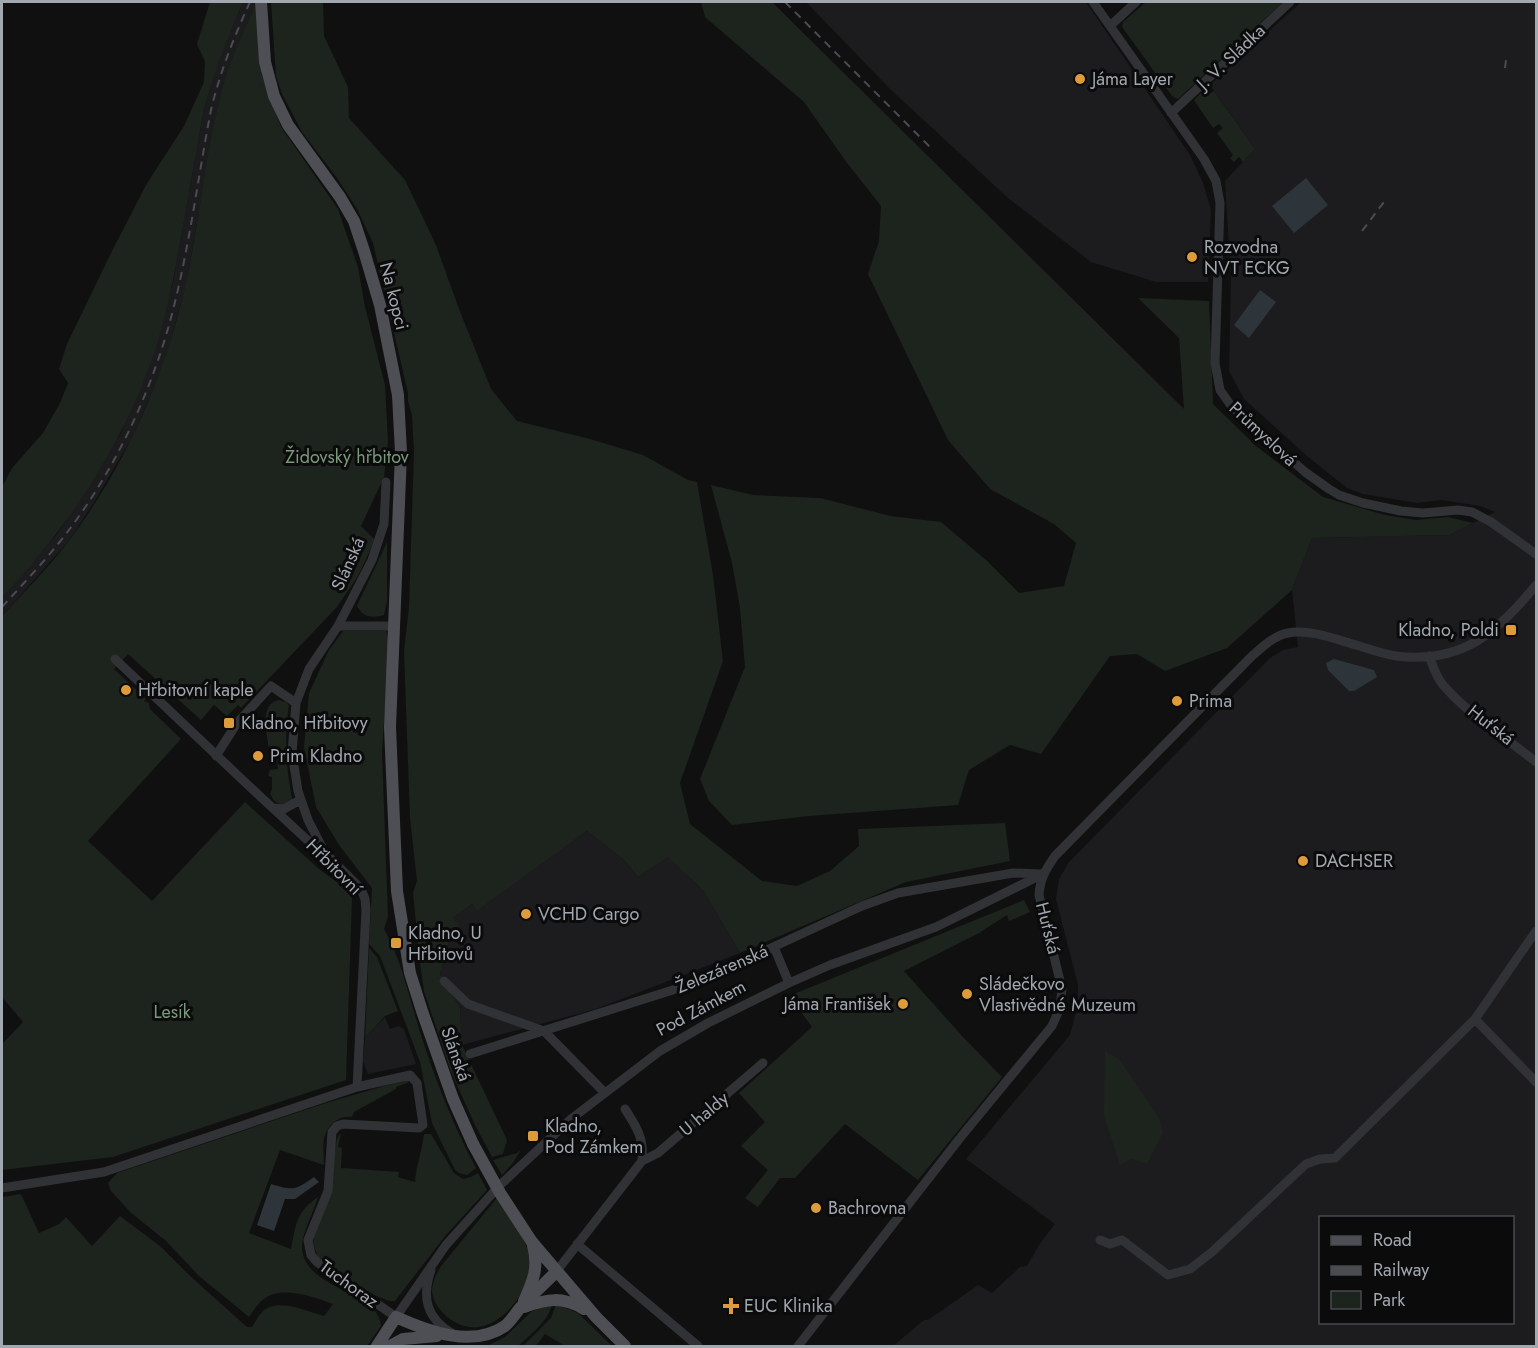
<svg xmlns="http://www.w3.org/2000/svg" width="1538" height="1348" font-family="Jost,sans-serif">
  <style>
    .built { fill: #1c1c1e; fill-rule: evenodd }
    .green { fill: #1d231d }
    .water { fill: #2d353a }
    .lines { fill: none; stroke-linecap: round; stroke-linejoin: round }
    .minor { stroke: #313235; stroke-width: 9 }
    .major { stroke: #4d4f54; stroke-width: 12 }
    .rail { stroke: #4a4c50; stroke-width: 2; stroke-dasharray: 8 6; stroke-linecap: butt }
    .major-bridge { stroke: #4d4f54; stroke-width: 12 }
    .poi-dot { fill: #de9b3b; stroke: #0b0b0c; stroke-width: 2 }
    .labels { text-anchor: middle; dominant-baseline: central; stroke-width: 6; stroke-linejoin: round; paint-order: stroke }
    .street-label { font-size: 18px; fill: #a2a8b0; stroke: #0b0b0c }
    .poi-label { font-size: 18px; fill: #a2a8b0; stroke: #0b0b0c; text-anchor: start }
    .park-label { font-size: 18px; fill: #7b9a7b; stroke: #0b0b0c }
  </style>
  <rect width="100%" height="100%" fill="#101011"/>
  <path class="built" d="M243 2H258L217 111 186 285 164 365 133 436 93 504 68 542 2 616V598L57 534 104 463 122 431 151 360 173 282 204 109 211 82 221 53Z
    M806 2H1086L1190 155 1203 183 1211 210 1208 282H1156L1091 262 1008 198 891 90Z
    M1301 2H1536V1346H893L924 1320H928L978 1285 992 1293 1020 1267 1027 1266 1041 1242 1055 1224 966 1159 1070 1035 1078 1004V985L1056 899 1059 879 1069 862 1270 658 1283 650 1298 647 1292 590 1312 538 1449 535 1495 512 1480 506 1442 500 1417 503 1363 494 1347 488 1307 456 1244 399 1229 371 1231 278 1225 181 1255 149 1210 85ZM1320 1218H1512V1322H1320Z
    M587 831 624 860 638 877 668 856 703 890 740 953 596 1009 462 1045 460 1008 440 974 452 931 453 918 472 904 478 910Z
    M385 1017 390 1029 399 1026 404 1029 416 1064 368 1074 363 1061 365 1038Z"/>
  <path class="green" d="M210 2H243C228 37 214 71 204 109 198 144 191 180 185 216 176 265 168 314 151 362 118 454 68 526 2 598V487L12 468 43 433 60 403 68 383 59 369 67 344 111 253 146 185 184 126 204 82 205 62 197 44Z
    M271 2H323L324 36 348 87 349 118 405 180 436 245 459 309 491 389 517 421 590 439 643 455 688 480 697 482 713 575 723 661 680 783 690 824 762 881 797 886 830 871 859 846 858 829 1005 823 1010 861 906 882 740 953 703 890 668 857 638 877 624 860 587 831 477 911 472 904 453 918 459 926 452 931 440 974 460 1008 462 1045 507 1140 503 1154 492 1157 475 1125 451 1072 424 991 420 963 413 893 417 881 410 818 404 651 409 607 414 451 412 415 408 401V393L373 243 357 209 337 178 302 132 282 94 276 76Z
    M701 2H772L1184 409 1179 338 1138 298 1209 301 1213 404 1256 446 1323 497 1385 515 1416 520 1448 517 1473 523 1449 535 1312 538 1292 590 1227 648 1165 671 1137 654 1110 656 1041 754 1010 745 969 770 958 805 809 816 732 825 709 801 700 779 745 667 740 608 732 563 711 485 753 495 820 498 891 516 941 522 986 560 1019 593 1064 586 1076 543 1054 524 990 489 948 440 868 274 879 241 881 206 847 163 804 102 705 17Z
    M1146 2H1283L1178 99 1172 96 1122 27 1123 22Z
    M255 6 262 76 281 127 338 209 358 267 365 307 385 385 388 442 384 477 361 526 375 540 358 576 337 607 241 708 238 705 227 716 214 705 201 720 128 654 114 669 146 699 144 701 149 703 150 709 181 739 88 841 152 901 245 802 319 869 341 885 352 898 346 1080 113 1157 2 1170V1044L23 1022 2 997V616C24 592 48 568 68 542 125 466 164 379 185 287 200 221 205 152 223 86 231 58 244 32 255 6Z
    M1206 88 1211 93 1214 91 1255 149 1243 162 1239 157 1234 162 1230 158 1233 155 1217 133 1223 128 1219 124 1213 128 1194 100Z
    M387 542V602L384 615C371 618 364 618 357 606Z
    M343 631H386L389 644 382 752 388 917 384 929C402 961 409 997 420 1032 435 1079 453 1125 476 1168L467 1175 459 1173 455 1170 432 1123 420 1062 380 956 369 944 372 888 339 845 316 807 304 747 309 693 329 650Z
    M278 700 286 702 289 705C284 736 286 767 292 798V801L282 805 274 801 270 794 272 789V777L268 776 270 770 278 769 276 753 269 752C268 736 258 705 278 700Z
    M1024 900 1030 912 1009 921 1007 915 979 933 904 971 963 1037 1002 1077 918 1180 845 1124 795 1178H780L758 1207 745 1198 768 1170 741 1146 765 1122 739 1093 812 1027 789 996Z
    M369 948 377 957 398 1011 385 1016 365 1038Z
    M1105 1051 1119 1059 1159 1118 1163 1133 1147 1164 1131 1159 1120 1165 1104 1116Z
    M405 1080 410 1082 396 1087V1089L354 1112 352 1117C344 1116 339 1118 333 1123 320 1135 324 1149 324 1165L280 1150 249 1233 291 1249C296 1224 296 1212 318 1197 314 1212 303 1230 302 1246 302 1290 379 1290 381 1326L367 1346H2V1197L21 1194 39 1233 59 1224 66 1217 92 1246 120 1216 160 1246 189 1275 247 1327H252C255 1322 259 1315 263 1311 279 1297 308 1312 324 1316L333 1304C314 1297 282 1285 264 1299 258 1303 253 1311 249 1317L199 1276 166 1241 130 1212 111 1191 108 1183 117 1173 326 1103Z
    M341 1133 338 1147 342 1148 341 1168 399 1172 398 1177 415 1182C416 1166 422 1151 424 1134H431L454 1173 463 1179 471 1177 478 1173 487 1190 446 1235 395 1301C383 1304 328 1269 319 1258 317 1255 315 1250 314 1245 310 1228 330 1179 334 1159 336 1150 334 1139 341 1133Z
    M521 1150 512 1164 502 1175 493 1160 517 1153Z
    M497 1198C509 1217 529 1239 530 1263 531 1289 505 1323 479 1327 459 1330 434 1312 432 1291 432 1282 437 1273 441 1266Z
    M552 1304C548 1322 531 1334 518 1346H487L505 1337 532 1311Z
    M556 1304 578 1313 612 1346H565L545 1334 536 1346H523L551 1318Z"/>
  <path class="water" d="M1306 178 1328 205 1294 233 1272 206Z
    M1260 290 1276 302 1249 338 1234 325Z
    M1334 659 1374 670 1377 677 1354 691H1349L1328 670 1326 663Z
    M314 1177 319 1182 295 1199H285L274 1231 257 1225 271 1184C293 1191 296 1190 314 1177Z"/>
  <g class="lines">
    <path class="minor" d="M1093 2 1204 159 1216 181 1220 203 1215 363 1220 390 1232 407 1305 472 1329 489 1339 495 1363 503 1401 511 1423 513 1458 510 1472 512 1491 522 1536 554
      M1110 26 1136 2
      M1171 113 1290 2
      M338 626H395
      M1429 656C1433 666 1436 677 1443 685 1470 716 1505 737 1536 762
      M115 659 249 786 305 838 328 856 361 889 365 899 366 910 357 1087
      M216 756 237 723 271 686 296 703
      M273 808 284 809 300 800
      M323 849 308 820 298 791 292 753 296 703 309 669 338 626 372 560 384 524 386 482
      M774 947 789 983
      M444 981 468 1004 544 1031 604 1092
      M1475 1019 1536 1082
      M470 1054 695 983 862 906 898 893 1013 873 1041 874
      M642 1161 658 1153 763 1063
      M2 1188 104 1172 357 1087 410 1075 417 1083 423 1125 419 1128 343 1124 337 1126 332 1132 328 1191 308 1240 311 1255 317 1262 396 1317 446 1245 499 1186 571 1119 660 1051 708 1023 789 983 830 965 936 927 1043 874
      M1100 1240 1110 1244 1122 1240 1168 1275 1190 1269 1212 1252 1306 1164 1320 1159 1335 1158 1475 1019 1536 931
      M577 1244 698 1346
      M431 1270C421 1298 427 1319 453 1334
      M556 1272 642 1161C644 1137 637 1128 625 1109
      M798 1346 960 1138 1052 1026 1060 1008 1062 989 1039 895C1040 879 1046 869 1055 856L1250 658C1261 648 1273 636 1288 633 1310 629 1335 639 1356 645 1369 649 1383 654 1396 656 1462 664 1497 633 1536 585"/>
    <path class="major" d="M261 2 265 62 274 96 288 125 340 197 354 221 364 251 380 305 398 395 401 453 390 727 397 891 410 973 422 1011 453 1099 473 1144
      M532 1242 596 1317 625 1346
      M524 1301C533 1281 539 1268 533 1246
      M524 1307C547 1299 562 1296 584 1309
      M377 1346 396 1317C429 1332 473 1348 505 1326 511 1321 515 1314 520 1308 531 1296 544 1284 556 1272
      M390 1346 403 1339 437 1336"/>
    <path class="rail" d="M785 2 931 148
      M1535 66H1536
      M1505 68 1506 60
      M1362 231 1387 198
      M2 607C22 585 43 563 62 539 103 487 135 426 157 363 185 285 195 192 211 110 220 72 234 37 250 2"/>
    <path class="major-bridge" d="M473 1144 500 1193 532 1242"/>
  </g>
  <g class="poi-dot">
    <circle cx="1080" cy="79" r="6"/>
    <circle cx="1192" cy="257" r="6"/>
    <rect x="1505" y="624" width="12" height="12" rx="3"/>
    <circle cx="126" cy="690" r="6"/>
    <circle cx="1177" cy="701" r="6"/>
    <rect x="223" y="717" width="12" height="12" rx="3"/>
    <circle cx="258" cy="756" r="6"/>
    <circle cx="1303" cy="861" r="6"/>
    <circle cx="526" cy="914" r="6"/>
    <rect x="390" y="937" width="12" height="12" rx="3"/>
    <circle cx="967" cy="994" r="6"/>
    <circle cx="903" cy="1004" r="6"/>
    <rect x="527" y="1130" width="12" height="12" rx="3"/>
    <circle cx="816" cy="1208" r="6"/>
    <path d="M728 1297h6v6h6v6h-6v6h-6v-6h-6v-6h6z"/>
  </g>
  <g class="labels">
    <g class="street-label">
      <text transform="translate(1231 57) rotate(-43)">J. V. Sládka</text>
      <text transform="translate(394 296) rotate(76)">Na kopci</text>
      <text transform="translate(1263 434) rotate(43)">Průmyslová</text>
      <text transform="translate(348 564) rotate(-66)">Slánská</text>
      <text transform="translate(1491 725) rotate(38)">Huťská</text>
      <text transform="translate(334 867) rotate(45)">Hřbitovní</text>
      <text transform="translate(1048 928) rotate(76)">Huťská</text>
      <text transform="translate(722 969) rotate(-23)">Železárenská</text>
      <text transform="translate(701 1008) rotate(-28)">Pod Zámkem</text>
      <text transform="translate(456 1054) rotate(70)">Slánská</text>
      <text transform="translate(704 1114) rotate(-40)">U haldy</text>
      <text transform="translate(349 1284) rotate(36)">Tuchoraz</text>
    </g>
    <g class="poi-label">
      <text x="1092" y="79">Jáma Layer</text>
      <text x="1204" y="247">Rozvodna<tspan x="1204" dy="21">NVT ECKG</tspan></text>
      <text x="1499" y="630" text-anchor="end">Kladno, Poldi</text>
      <text x="138" y="690">Hřbitovní kaple</text>
      <text x="1189" y="701">Prima</text>
      <text x="241" y="723">Kladno, Hřbitovy</text>
      <text x="270" y="756">Prim Kladno</text>
      <text x="1315" y="861">DACHSER</text>
      <text x="538" y="914">VCHD Cargo</text>
      <text x="408" y="933">Kladno, U<tspan x="408" dy="21">Hřbitovů</tspan></text>
      <text x="979" y="984">Sládečkovo<tspan x="979" dy="21">Vlastivědné Muzeum</tspan></text>
      <text x="891" y="1004" text-anchor="end">Jáma František</text>
      <text x="545" y="1126">Kladno,<tspan x="545" dy="21">Pod Zámkem</tspan></text>
      <text x="828" y="1208">Bachrovna</text>
      <text x="744" y="1306">EUC Klinika</text>
    </g>
    <g class="park-label">
      <text x="347" y="457">Židovský hřbitov</text>
      <text x="172" y="1012">Lesík</text>
    </g>
  </g>
  <rect width="1538" height="1348" fill="none" stroke="#a2a8b0" stroke-width="6"/>
  <rect x="1319" y="1216" width="195" height="108" fill="#0b0b0c" stroke="#474a4e" stroke-width="1.5"/>
  <rect x="1331" y="1236" width="30" height="9" fill="#4d4f54" stroke="#474a4e" stroke-width="1.5"/>
  <text x="1373" y="1246" font-size="18" fill="#a2a8b0">Road</text>
  <rect x="1331" y="1266" width="30" height="9" fill="#4a4c50" stroke="#474a4e" stroke-width="1.5"/>
  <text x="1373" y="1276" font-size="18" fill="#a2a8b0">Railway</text>
  <rect x="1331" y="1291" width="30" height="18" fill="#1d231d" stroke="#474a4e" stroke-width="1.5"/>
  <text x="1373" y="1306" font-size="18" fill="#a2a8b0">Park</text>
</svg>
